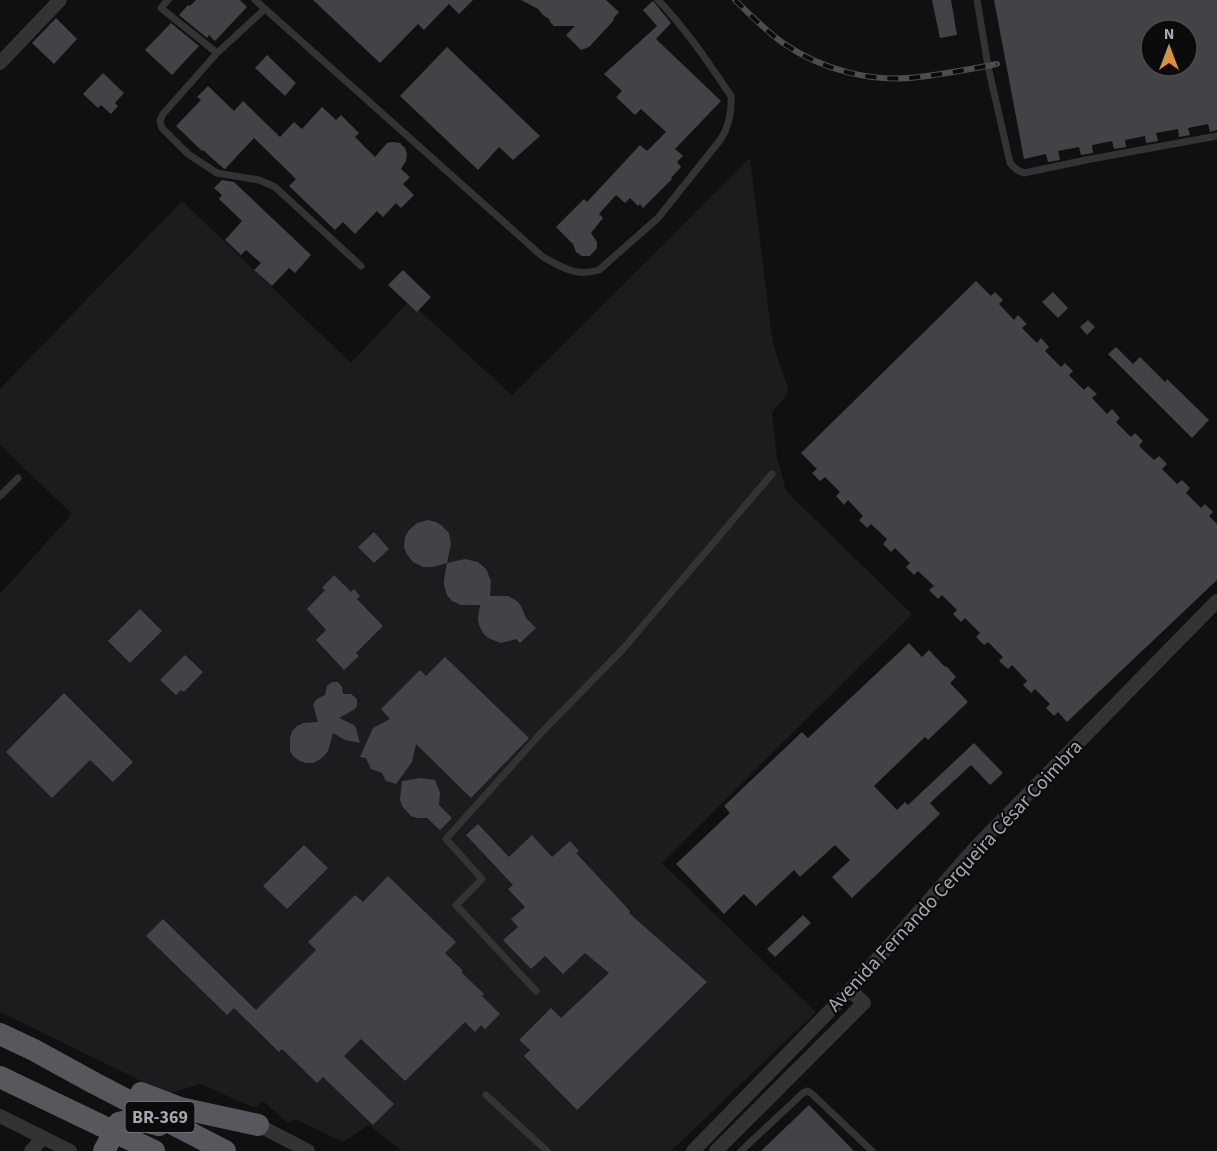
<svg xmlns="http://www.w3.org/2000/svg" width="1217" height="1151" font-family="'Source Sans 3',sans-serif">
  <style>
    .built { fill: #1c1c1e }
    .building { fill: #424346; fill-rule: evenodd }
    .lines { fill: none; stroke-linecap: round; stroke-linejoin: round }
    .service { stroke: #313335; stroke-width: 7 }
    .minor { stroke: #313335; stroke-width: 14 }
    .trunk { stroke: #56585d; stroke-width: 22 }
    .rail-casing { stroke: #4b4d50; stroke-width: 6 }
    .rail { stroke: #0b0b0c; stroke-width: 4; stroke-dasharray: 11; stroke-linecap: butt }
    .labels { text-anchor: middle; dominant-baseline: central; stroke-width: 4.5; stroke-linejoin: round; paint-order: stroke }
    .shield { fill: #0b0b0c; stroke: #757a7f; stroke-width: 1.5 }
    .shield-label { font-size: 18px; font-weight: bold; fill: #a3a9b0 }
    .street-label { font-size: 20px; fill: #a3a9b0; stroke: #0b0b0c }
  </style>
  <rect width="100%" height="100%" fill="#101011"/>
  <path class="built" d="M750 158 771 331 774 347 788 388 786 396 772 412 777 457 786 491 912 614 662 863 816 1012 671 1151H402L369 1125 343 1142 295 1119 288 1123 263 1101 255 1108 200 1084 168 1094 0 1012V594L72 514 0 445V389L182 201 351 363 409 301 512 395Z"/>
  <path class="building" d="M196 0H240L247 7 215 41 209 35 207 38 179 15 188 5 190 6Z
    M313 0H473L459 14 449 4 424 30 418 24 380 63Z
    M521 0H606L619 12 613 19 614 20 589 47 581 50 566 35 575 26H554L551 23 549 19 543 15 538 9Z
    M932 0H951L957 35 940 38Z
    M994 0H1217V130L1210 132 1208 124 1188 128 1190 135 1179 137 1178 129 1156 133 1158 141 1146 143 1145 136 1125 140 1126 147 1114 149 1112 141 1092 145 1093 153 1081 155 1079 147 1058 151 1060 160 1048 162 1046 154 1024 159ZM1151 30H1187V66H1151Z
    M653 1 671 23 656 39 721 101 675 149 683 156 677 162 681 167 671 178 672 179 643 208 640 204 638 206 630 198 625 203 616 195 599 214 603 218 591 233 597 242V248L590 256H582L576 252 573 244 556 227 584 199 587 202 640 145 647 151 666 132 641 109 635 115 616 97 622 91 604 74 657 26 643 10Z
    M56 18 77 39 54 64 32 43Z
    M171 23 199 46 172 75 145 50Z
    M447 47 540 136 513 160 499 147 478 170 400 96Z
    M267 55 296 83 285 96 255 68Z
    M103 73 124 93 115 103 118 106 111 114 101 105 98 108 83 94Z
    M208 86 234 111 243 101 280 137 294 122 302 129 322 107 336 120 341 115 359 133 355 137 375 157 387 143 392 142 400 143 405 148 407 154 406 161 401 169 410 177 403 184 414 195 401 208 396 203 383 217 377 211 355 234 343 222 335 230 289 186 296 179 254 138 225 169 223 168 203 150 202 151 176 126 201 100 197 97Z
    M222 180 234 182 311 255 295 273 289 268 272 286 254 270 261 263 246 250 241 255 225 240 242 221 219 199 222 195 214 188Z
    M403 270 431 297 417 312 388 285Z
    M976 281 991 296 995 292 1003 300 999 304 1014 320 1018 315 1027 324 1022 328 1037 343 1041 338 1049 347 1045 351 1061 367 1065 363 1073 371 1069 375 1084 390 1088 386 1097 394 1092 398 1107 414 1112 409 1120 418 1116 422 1131 437 1135 433 1143 441 1139 446 1154 460 1159 456 1167 464 1162 469 1177 484 1182 480 1190 488 1186 493 1201 508 1205 504 1213 512 1209 516 1217 524V580L1067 722 1058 712 1054 716 1046 708 1050 704 1035 689 1031 693 1023 685 1027 681 1012 665 1008 669 999 661 1003 657 988 642 984 645 976 637 980 633 965 618 961 622 953 614 957 610 942 595 938 599 929 590 934 586 918 571 914 575 906 567 910 563 895 548 891 552 883 544 887 539 871 524 867 528 859 520 863 516 848 500 844 505 836 496 840 492 825 477 820 481 812 473 817 469 801 453Z
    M1053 292 1068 308 1058 318 1042 302Z
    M1088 320 1095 327 1087 335 1080 327Z
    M1116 347 1133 364 1140 357 1165 382 1167 379 1209 420 1192 438 1108 354Z
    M428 520 436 522 441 525 449 533 451 544 447 563 433 567H423L413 562 406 553 404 547 405 537 409 530 417 523Z
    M374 532 389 549 374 563 358 547Z
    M465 559 478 562 486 569 491 581 490 596H508L517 601 521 606 526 618 536 628 520 643 516 639 501 643 488 638 483 633 479 625 478 619 480 605H461L452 601 447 595 444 585V580L447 563Z
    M334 575 351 592 354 589 360 596 357 599 383 626 356 653 359 656 344 670 316 640 326 630 307 609 325 590 322 588Z
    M140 609 162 631 130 663 108 641Z
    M909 643 922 657 929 650 945 667 946 666 956 677 950 683 968 702 928 740 925 737 874 786 897 810 905 802 908 805 974 743 1003 773 990 785 971 765 930 803 940 814 852 898 832 877 850 860 835 845 800 877 794 870 756 906 744 894 724 914 676 864 730 813 724 806 802 732 808 738Z
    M185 655 203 672 184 692 181 690 176 695 160 680Z
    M445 657 529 738 471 798 416 744 412 762 396 784 386 781 382 773 371 769 366 758 360 757 373 728 390 719 381 709 420 670 426 676Z
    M332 682H338L342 687 343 694H351L357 699V706L355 709 339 718 354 725 356 728 360 743 345 740 333 733 328 751 324 756 319 760 313 763H306L300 761 294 757 290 751V738L292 731 297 726 303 723 318 722 313 704 317 699 325 695 327 686Z
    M64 693 133 762 113 782 90 760 52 798 6 752Z
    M421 778 435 780 440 793 439 805 452 818 440 830 427 818H417L411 816 402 806 400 799 402 781Z
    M478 824 509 857 532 835 552 857 570 841 579 851 576 853 630 911 629 913 707 982 577 1110 524 1056 530 1050 519 1040 551 1008 561 1018 609 973 585 953 563 974 545 956 531 969 503 940 518 927 511 919 525 907 508 889 513 885 466 835Z
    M304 845 328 868 287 909 263 886Z
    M388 876 456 942 445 953 463 971 461 972 484 994 482 996 500 1014 485 1029 481 1025 475 1032 465 1022 405 1081 361 1039 344 1056 394 1104 373 1125 323 1077 317 1083 282 1049 279 1052 234 1008 227 1015 146 936 163 919 256 1010 316 950 308 942 355 895 363 902Z
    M803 915 811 923 775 957 767 949Z
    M809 1105 854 1151H761Z"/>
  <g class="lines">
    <path class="service" d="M168 0 161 8 217 53
      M255 0 543 257C564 268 575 277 599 270L658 218 721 139C729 126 732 112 731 96 708 62 686 29 658 0
      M977 0 988 66 1010 163 1017 170 1024 173 1091 159 1217 136
      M265 9 217 53 163 114 160 121 162 128 188 154 217 173 259 180 275 187 361 266
      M0 496 18 478
      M536 991 456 905 482 879 446 839 542 732 623 649 772 474
      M486 1095 547 1151
      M741 1151 803 1093 807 1091 811 1093 872 1151"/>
    <path class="minor" d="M0 63 60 0
      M0 1116 70 1151
      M258 1125 308 1151
      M31 1151 43 1138
      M693 1151 850 990 974 849 1217 601
      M716 1151 864 1003 850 990"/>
    <path class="trunk" d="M0 1034 34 1050 94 1083 225 1151
      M0 1077 154 1151
      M141 1093 180 1108 258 1125
      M104 1151 119 1123 136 1119 159 1125"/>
    <g class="rail-casing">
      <path id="rail" d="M735 0C750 15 766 31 783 43 822 70 872 83 919 77 945 74 971 69 997 64"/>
    </g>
    <use href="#rail" class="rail"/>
  </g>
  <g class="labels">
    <rect class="shield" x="125.5" y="1102" width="69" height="30" rx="4.5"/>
    <g class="shield-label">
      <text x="160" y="1117">BR-369</text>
    </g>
    <g class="street-label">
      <text transform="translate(955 876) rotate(-47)">Avenida Fernando Cerqueira César Coimbra</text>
    </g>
  </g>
  <g transform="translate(1169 48)"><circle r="28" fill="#0b0b0c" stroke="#484a4e" stroke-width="1.5"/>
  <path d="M0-4.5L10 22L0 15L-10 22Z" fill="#da913e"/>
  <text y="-9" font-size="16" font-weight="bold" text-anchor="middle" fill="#a3a9b0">N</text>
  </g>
</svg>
